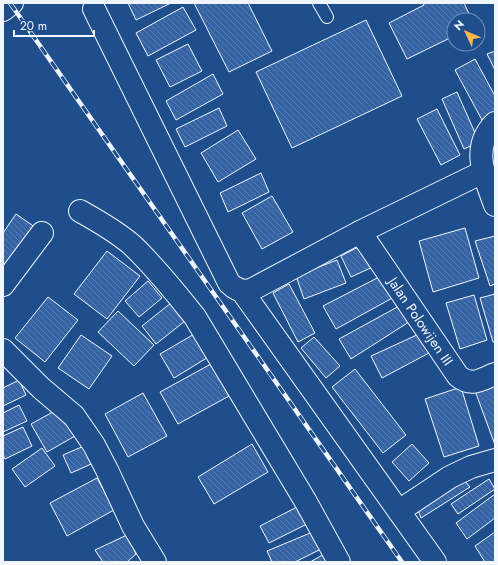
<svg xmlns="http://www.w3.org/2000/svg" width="498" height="565" font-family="Jost,sans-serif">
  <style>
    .building { fill: url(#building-back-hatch); stroke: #f2f6ff }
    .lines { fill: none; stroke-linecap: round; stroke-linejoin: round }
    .lane-casing { stroke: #f2f6ff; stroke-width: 14 }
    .street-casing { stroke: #f2f6ff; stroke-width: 24 }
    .lane { stroke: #1f4e8c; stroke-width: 12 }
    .street { stroke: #1f4e8c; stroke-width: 22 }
    .rail-casing { stroke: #f2f6ff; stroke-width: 4.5 }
    .rail { stroke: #1f4e8c; stroke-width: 3; stroke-dasharray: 9; stroke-linecap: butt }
    .labels { text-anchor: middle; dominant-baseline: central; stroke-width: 3; stroke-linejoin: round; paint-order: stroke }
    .street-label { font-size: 14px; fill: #f2f6ff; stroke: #1f4e8c }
  </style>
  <defs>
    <pattern id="building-back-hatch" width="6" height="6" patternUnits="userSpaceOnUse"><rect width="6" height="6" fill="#3563a3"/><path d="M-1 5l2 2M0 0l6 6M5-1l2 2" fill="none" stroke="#537ab1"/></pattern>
  </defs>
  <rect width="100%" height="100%" fill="#1f4e8c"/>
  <path class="building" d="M128 3H171L136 20Z
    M194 3H248L272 51 229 72Z
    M423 3H464L472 20H454V36L407 59 389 23 424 5Z
    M183 7 196 30 148 56 136 33Z
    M366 20 402 96 292 148 256 72Z
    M188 44 202 71 170 87 156 60Z
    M495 51V70L487 54Z
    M475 59 495 96V113L482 120 455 70Z
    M213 74 223 94 176 120 166 101Z
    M457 92 479 142 464 149 442 99Z
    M219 108 227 126 185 147 176 129Z
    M437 109 460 155 441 165 417 119Z
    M238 130 256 159 218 182 201 153Z
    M261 173 269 192 228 212 220 193Z
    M272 196 293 232 262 249 242 213Z
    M16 214 39 230 3 275V233Z
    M465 228 479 278 433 292 419 241Z
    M495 236V284L490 286 475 241Z
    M366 243 377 265 351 277 341 256Z
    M107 251 140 276 107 319 74 294Z
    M337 260 346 283 304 299 296 276Z
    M383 275 396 296 336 329 323 306Z
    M148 281 162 298 139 317 125 301Z
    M289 284 315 333 298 342 273 293Z
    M495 294V342H493L480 298Z
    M474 295 487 340 460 349 446 303Z
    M48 297 78 320 45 362 15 338Z
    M176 299 190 317 156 344 142 326Z
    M401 305 412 320 351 359 339 339Z
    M118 311 154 345 134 366 98 332Z
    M196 333 210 356 174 378 160 354Z
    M419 334 429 353 382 378 371 356Z
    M81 335 112 356 89 389 58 368Z
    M314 337 340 366 326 378 301 348Z
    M211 364 229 396 178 424 160 392Z
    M355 369 406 435 383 453 332 387Z
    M19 380 26 395 3 406V388Z
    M495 381V445L474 388Z
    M461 387 479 446 444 457 425 399Z
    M143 393 167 436 128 457 105 414Z
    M19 405 27 421 3 432V413Z
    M60 408 75 436 47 452 31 424Z
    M23 427 32 446 5 459 3 455V436Z
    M91 443 98 461 71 473 63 455Z
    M252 444 268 472 214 504 198 477Z
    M412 444 429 463 409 481 392 462Z
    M42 448 55 466 25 487 12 469Z
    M97 478 114 510 67 536 50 503Z
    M489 479 495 489 458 514 451 504Z
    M464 480 470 487 421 518 418 510Z
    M495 494V518L467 539 456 523Z
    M299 506 309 523 269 543 260 526Z
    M315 531 323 548 295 562H272L267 551Z
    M495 532V562H485L475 546Z
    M127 535 136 554 127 562H103L95 550Z
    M328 552 333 562H310Z"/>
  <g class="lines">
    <g class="lane-casing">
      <path id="lane" d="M319 3 327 17"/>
    </g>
    <g class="street-casing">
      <g id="street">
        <path d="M94 9 229 283C236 290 244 293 253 289L360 232 483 172"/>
        <path d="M3 10 12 3"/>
        <path d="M495 123C470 148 485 177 495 205"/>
        <path d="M80 211C98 221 117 232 132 245 154 266 176 293 195 317L306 502 339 562"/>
        <path id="s1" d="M360 232 458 376C472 387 480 380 495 374"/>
        <path d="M3 285 42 233"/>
        <path d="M242 291 435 562"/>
        <path d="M3 350 41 388 74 416 94 445 107 470 133 526 155 562"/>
        <path d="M399 511 450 477 471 467 495 460"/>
      </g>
    </g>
    <use href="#lane" class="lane"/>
    <use href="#street" class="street"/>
    <g class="rail-casing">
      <path id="rail" d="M10 3 402 562"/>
    </g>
    <use href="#rail" class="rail"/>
  </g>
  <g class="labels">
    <g class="street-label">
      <text stroke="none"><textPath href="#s1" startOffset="108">Jalan Polowijen III</textPath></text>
    </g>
  </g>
  <rect width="498" height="565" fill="none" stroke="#f2f6ff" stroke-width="8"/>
  <g transform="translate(466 32) rotate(314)"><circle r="19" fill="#1f4e8c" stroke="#7391ba"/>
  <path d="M0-3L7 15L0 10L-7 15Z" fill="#ffb74d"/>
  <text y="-6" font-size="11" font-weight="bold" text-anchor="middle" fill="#f2f6ff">N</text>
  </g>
  <path d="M14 30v6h80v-6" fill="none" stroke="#f2f6ff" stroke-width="2"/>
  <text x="20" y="30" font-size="12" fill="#f2f6ff" stroke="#1f4e8c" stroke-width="3" paint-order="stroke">20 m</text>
</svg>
